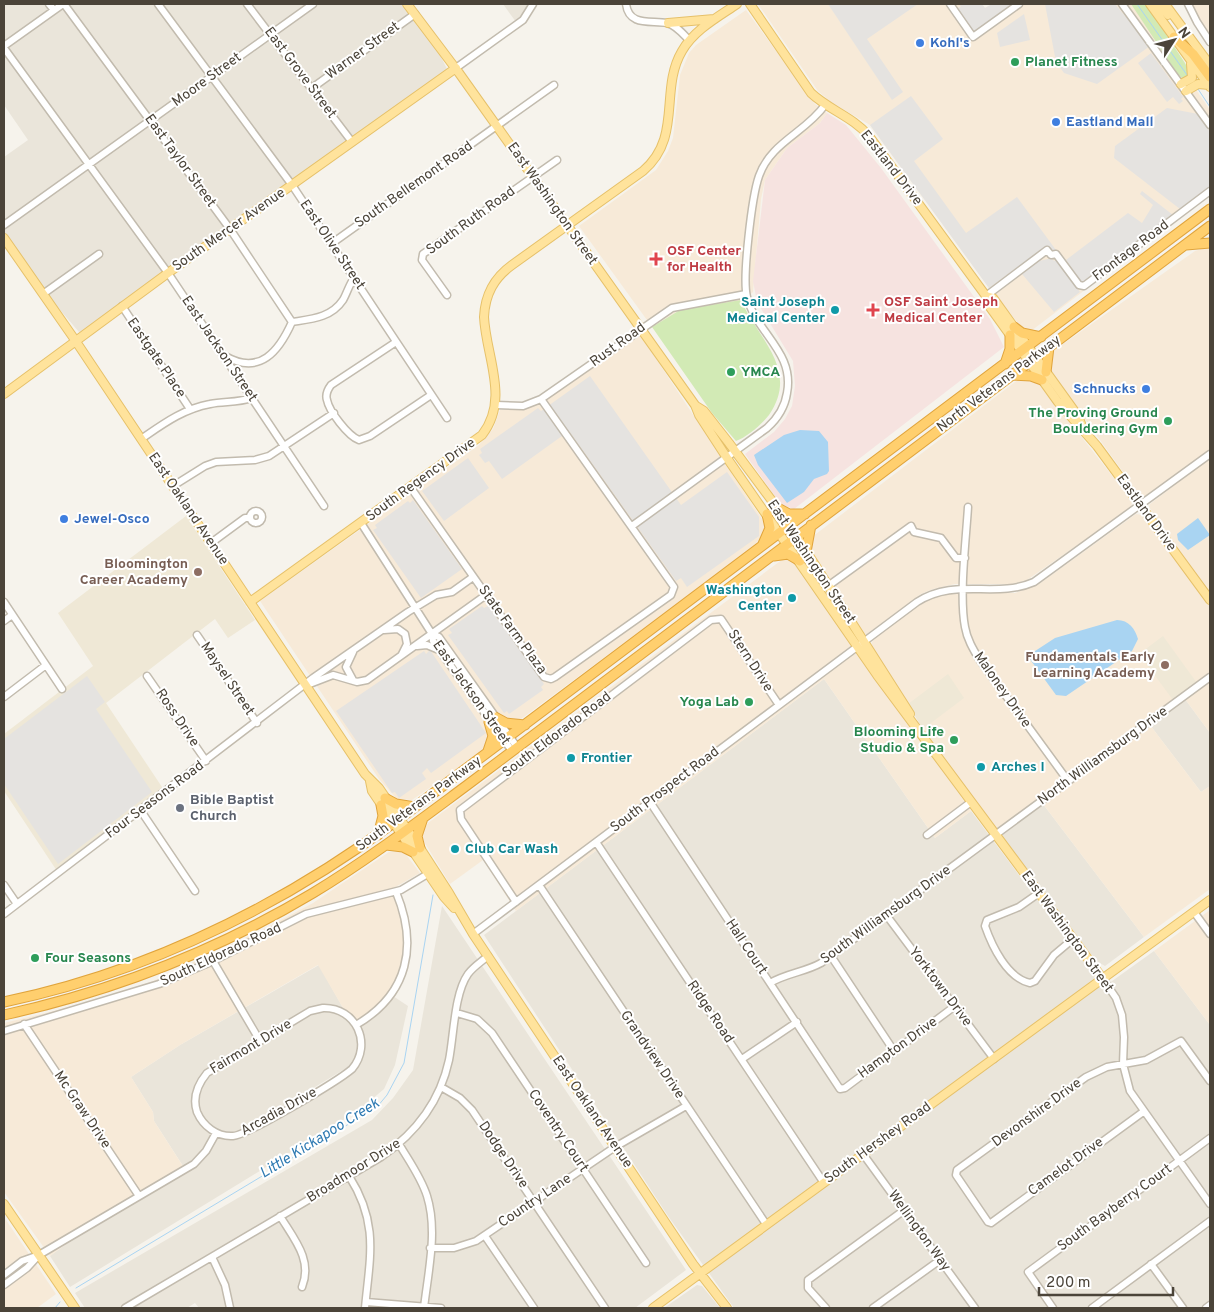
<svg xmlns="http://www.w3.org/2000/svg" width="1214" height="1312" font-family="Overpass,sans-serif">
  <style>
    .residential { fill: #eae5da }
    .commercial { fill: #f7ead8 }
    .education { fill: #efe8d6 }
    .medical { fill: #f6e3e0 }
    .green { fill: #d2eab5 }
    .parking { fill: #e5e3e0 }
    .water { fill: #a9d4f2 }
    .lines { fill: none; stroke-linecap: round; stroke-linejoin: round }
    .stream { stroke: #a9d4f2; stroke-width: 1 }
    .minor-casing { stroke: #c2bbae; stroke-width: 9 }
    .major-casing { stroke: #e6c16a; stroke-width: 10 }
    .highway-casing { stroke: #e0a43c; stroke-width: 11 }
    .minor { stroke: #fff; stroke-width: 6 }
    .major { stroke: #ffe39c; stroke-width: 8 }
    .highway { stroke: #ffcf6e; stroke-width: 9 }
    .shop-dot { fill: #3f7fe0; stroke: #fff; stroke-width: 2 }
    .leisure-dot { fill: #2e9e5b; stroke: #fff; stroke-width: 2 }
    .health-dot { fill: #e0444e; stroke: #fff; stroke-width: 2 }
    .culture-dot { fill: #0f9aa8; stroke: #fff; stroke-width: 2 }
    .education-dot { fill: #8d6e63; stroke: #fff; stroke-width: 2 }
    .worship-dot { fill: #6b7280; stroke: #fff; stroke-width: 2 }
    .labels { text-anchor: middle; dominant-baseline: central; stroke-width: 4; stroke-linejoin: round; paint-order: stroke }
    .shop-label { font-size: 14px; font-weight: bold; fill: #366cbe; stroke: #fff; text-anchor: start }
    .street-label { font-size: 14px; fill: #4b4439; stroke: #fff }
    .leisure-label { font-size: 14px; font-weight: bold; fill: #27864d; stroke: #fff; text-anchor: start }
    .health-label { font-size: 14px; font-weight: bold; fill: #be3a42; stroke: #fff; text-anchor: start }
    .culture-label { font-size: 14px; font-weight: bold; fill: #0d838f; stroke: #fff; text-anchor: start }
    .education-label { font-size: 14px; font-weight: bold; fill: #785e54; stroke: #fff; text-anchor: end }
    .worship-label { font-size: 14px; font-weight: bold; fill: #5b616d; stroke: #fff; text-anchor: start }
    .water-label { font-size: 15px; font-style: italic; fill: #2e7ab2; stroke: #fff }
  </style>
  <rect width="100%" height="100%" fill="#f6f3ec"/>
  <path class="residential" d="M4 4H402L437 49 447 69 83 331 79 332 49 297 4 232V157L28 140 4 105Z
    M503 4H531L529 10 516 22Z
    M824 679 935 838 971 811 1090 970 1101 989 1154 951 1210 1025V1308H734L668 1216 484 935Z
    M1185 699 1210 733V786L1201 792 1150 725Z
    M1043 804 1144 937 1105 966 1096 961 1003 837V833Z
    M442 906 686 1270 635 1308H199L195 1303 187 1308H85L75 1293 372 1120 393 1098 413 1070Z
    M319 965 343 1008 326 1005 310 1008 313 1012 321 1011 340 1013 352 1022 358 1036V1052L363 1054 365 1047 362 1026 377 1015 393 996 408 1006 395 1065 384 1089 358 1111 70 1287 50 1256 77 1236 198 1164 212 1148 217 1137 233 1139 247 1135 352 1071 348 1067 244 1130 234 1133 223 1132 212 1127 201 1114 198 1107 199 1091 205 1078 238 1051 208 1069 195 1085 193 1103 212 1134 200 1155 183 1166 154 1121 153 1112 131 1077 180 1045Z
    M697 1285 702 1286 720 1308H664Z"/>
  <path class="commercial" d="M758 4H982L985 8 992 4H1137L1210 110V195L1027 334 989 288 870 125 831 102 818 91Z
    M1193 4H1210V37L1198 18Z
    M746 10 815 104 827 113 820 123 787 148 765 180 761 199 753 292 744 300 680 310 652 327 579 226 656 170 668 151 673 138 680 75 689 53 696 45Z
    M1208 247 1210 248V450L1147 496 1141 497 1051 372 1048 365 1049 354 1195 251Z
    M639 335 641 336 764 522V537L748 551 521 719 470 760 412 800 397 799 379 779 260 601 479 445 493 429 500 410 528 408 540 404Z
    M1019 379 1039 383 1132 501 1131 508 1027 580 1012 584H955L933 589 921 594 867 634H863L811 549 812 537Z
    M1210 458V594L1149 507 1150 504Z
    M1136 514 1142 515 1210 606V733L1185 699 1150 725 1201 792 1210 786V889L1144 937 1043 804 1102 760 999 829 996 828 925 732 871 646 872 642 876 637 920 604 935 596 958 592 1015 593 1039 584Z
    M783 559 797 563 971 811 935 838 824 679 516 911 483 860 450 884 423 840 422 834 428 823Z
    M389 852H404L420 873 392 889 401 911 406 934 404 959 395 983 385 999 370 1014 357 1020 343 1008 318 965 180 1045 131 1077 153 1112 154 1121 186 1171 70 1241 50 1256 4 1192V1023L87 1003 153 981 266 928 313 903Z
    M1210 910V1025L1154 951Z
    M4 1217 56 1294 37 1308H4Z"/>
  <path class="education" d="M186 516 255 620 228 638 215 619 106 703 164 790 57 871 4 791V734L93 666 58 613Z
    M1163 636 1197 683 1173 700 1139 654Z
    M948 674 964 698 923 729 908 704Z"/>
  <path class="medical" d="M827 113 846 125 881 168 990 319 1004 347 794 509 782 505 777 499 745 454 774 432 785 419 792 406 795 386 793 361 757 302 753 281 765 180 787 148 820 123Z"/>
  <path class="green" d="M1131 4H1146L1185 63 1191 75 1183 79 1176 72Z
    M741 300C758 339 800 370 769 415 762 424 747 437 736 441L712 413 652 327 680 310Z"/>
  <path class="parking" d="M828 4H918L867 39 903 92 892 100Z
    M959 4H982L985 8 992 4H1013L973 32 957 8 961 7Z
    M1045 4H1115L1150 46 1097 84 1064 73 1056 62Z
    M1024 14 1030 40 1000 47 997 33Z
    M1151 53 1183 97 1181 99 1183 101 1179 104 1173 97 1167 102 1138 63Z
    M911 96 943 139 914 161 966 233 1017 197 1056 250 1052 253 1041 250 989 288 870 125Z
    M1167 108 1198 114 1210 132V187L1180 209 1114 158 1115 146Z
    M1142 191 1173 215 1082 283 1066 260 1128 213 1142 223 1153 205 1140 194Z
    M1052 258 1054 261 1057 259 1080 292 1054 312 1022 274 1039 261Z
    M590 376 681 505 727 472 759 517V536L687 587 681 578 676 581 569 431 502 479 489 461 485 463 479 455 482 453 480 449 538 408 541 411Z
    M468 458 489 488 444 521 422 491Z
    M413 500 462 569 421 598 373 530 377 528 375 525 408 501 410 503Z
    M482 606 484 608 488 606 544 684 541 687 543 690 509 714 507 711 504 713 448 635 452 633 449 629Z
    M430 650 486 733 431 773 427 768 422 773 426 779 399 798 395 792 392 793 336 711 424 651 426 654Z
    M87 676 105 702 96 709 152 792 58 864 4 784V739Z"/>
  <path class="water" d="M800 430 819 431 828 442 829 471 827 474 814 479 804 492 787 503 758 465 754 455 784 435Z
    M1198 518 1210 535 1188 550 1178 540 1177 534Z
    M1117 620C1129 620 1135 629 1138 639L1132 651 1066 696 1056 695 1029 658V655L1055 638Z"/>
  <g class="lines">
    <path class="stream" d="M1137 4 1187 75
      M1198 89 1210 107
      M76 1288 377 1107 387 1095 404 1063 433 895
      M55 1308 60 1302"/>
    <g class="minor-casing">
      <path id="minor" d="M49 4 54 10
        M64 4 230 229 292 322
        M158 4 292 185 447 418
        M247 4 352 142
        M626 4C629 27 651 20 667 23 676 25 683 34 689 40
        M950 4 973 37 1019 4
        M1122 4 1210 125
        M1188 4 1197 22 1210 42
        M4 46 63 4
        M4 48 168 273 324 506
        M456 68 523 20 533 4
        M312 88 415 14
        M4 225 313 4
        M331 244 554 85
        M43 294 99 254
        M447 295 422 260 423 254 557 160
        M986 296 1047 250 1051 255 1056 254 1079 285 1084 286 1210 191
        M122 306 190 409
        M292 322C311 319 331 318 343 300 347 293 349 285 354 278
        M396 342 331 385C328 389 325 394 327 400 329 411 348 436 359 440L370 436 431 395
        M225 356C260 376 279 351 292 322
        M496 405 523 406 541 399 672 308 746 294
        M141 439C163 424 183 409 210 404 224 401 238 403 251 398
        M173 486 205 466 216 462 255 460 269 456 334 413
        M411 488 544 677 551 679 555 677 671 595 674 587 541 399
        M968 507C966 540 959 596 965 627 967 639 973 649 979 659L1068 781
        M250 517a6 6 0 1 1 12 0a6 6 0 1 1-12 0Z
        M361 523 432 634 433 641 512 751
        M632 526 767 428C777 419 785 407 787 393 795 352 756 333 747 297 742 278 752 196 759 176 771 142 805 133 825 105
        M211 543 245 518H250
        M828 586 911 526 914 532 941 538 956 558H965
        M4 602 62 689
        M4 621 12 615
        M384 630 398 629 405 634 407 644 402 654
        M432 634 439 637 517 747
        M197 635 257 723
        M417 646 427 645 439 650
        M147 676 206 761
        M353 680 346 667 353 652
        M307 685 333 675 357 682 367 680 486 595
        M4 697 46 665
        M650 802 840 1089 845 1088 955 1006
        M141 811 195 891
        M927 835 971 802
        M596 842 824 1183
        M4 885 17 904
        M539 885 766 1224
        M1039 893 1019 907 987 920 985 926C992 946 1007 978 1030 983L1035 981 1054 955 1073 939
        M516 902 461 819 460 810 711 620 721 619 779 705
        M1194 912 1210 934
        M4 914 313 678 408 612 436 595 452 592 473 577
        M887 916 994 1059
        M473 934 917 602C956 577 995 599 1034 582L1210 454
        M831 956 894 1051
        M213 961 260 1041
        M1103 979 1116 998 1122 1015 1124 1037 1123 1064 1130 1091 1210 1204
        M770 983C787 973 805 972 821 963L1210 677
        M323 1008C356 1007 373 1044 352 1069 338 1081 248 1135 233 1136 217 1137 203 1126 197 1112 192 1097 198 1084 207 1073L310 1011Z
        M457 1013 477 1019 492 1033 646 1263
        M24 1024 139 1196
        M356 1025C409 994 418 945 396 892
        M4 1031 159 984 213 961 306 914 401 890 431 872
        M742 1059 797 1022
        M441 1087 460 1098 472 1110 605 1308
        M1143 1112 991 1223 988 1222 956 1175 957 1170 1086 1077 1107 1067 1146 1060 1181 1041 1210 1081
        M399 1144C409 1161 421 1177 427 1196 438 1231 428 1272 424 1308
        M863 1154 975 1308
        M349 1176C379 1223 370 1256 365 1308
        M280 1216C294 1239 313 1260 302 1287
        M485 1236 534 1308
        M430 1248H454L476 1241 615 1147 686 1106
        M212 1257 225 1285 230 1308
        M1151 1264 1183 1308
        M4 1275 22 1261 39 1255 194 1164 206 1151 216 1133
        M4 1285 27 1268 38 1256
        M366 1302 441 1308
        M125 1308 381 1157C416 1133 440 1102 449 1060 454 1035 454 994 468 974 473 967 481 962 488 956
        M826 1308 808 1288V1280L903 1211
        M873 1308 940 1260
        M1053 1308 1028 1272 1210 1138
        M1092 1308 1210 1221
        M1206 1308 1210 1305"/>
    </g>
    <g class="major-casing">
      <path id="major" d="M407 4 459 73 695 405 699 415 727 458 877 675 1103 979
        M750 4 811 93C829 110 853 117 869 136L986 296 993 298 1078 416 1082 426
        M1150 4 1210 87
        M1159 4 1168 15
        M1165 4 1210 65
        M668 23 714 19
        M1181 84 1192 78 1191 64
        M1186 91 1198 84 1209 85
        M4 238 75 340 365 774 379 788 420 848 449 893 473 934 693 1264 727 1308
        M986 296 987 303 1058 402 1097 446 1210 600
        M4 394 168 273 456 68
        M696 406 704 411 729 443 787 521 910 714
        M250 602 482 435C510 399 486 357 484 317 485 294 494 278 512 265L643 171C683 137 659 90 682 51 694 30 718 17 737 4
        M370 781 372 791 444 897 454 908
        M4 1204 75 1308
        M653 1308 1210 900"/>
    </g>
    <g class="highway-casing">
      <path id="highway" d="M1174 37 1193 54 1210 77
        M1186 245 1210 243
        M1014 327 1022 333 1041 337
        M1005 364 1010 349V335
        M1046 372 1049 347
        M1012 375 1031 376 1042 380
        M776 507 789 514H805
        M763 544 770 528 767 514
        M806 552 811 525
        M774 556 788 554 800 561
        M495 717 506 723 525 725
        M488 751 493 736 489 722
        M385 798 396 804 415 807
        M378 835 383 816 381 805
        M386 845 403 847 413 852
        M420 848 417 836 423 818
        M4 1002C148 972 281 906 399 819L1210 209
        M4 1015C113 991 218 950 313 893 366 861 416 823 466 786L1210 226"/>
    </g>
    <use href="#minor" class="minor"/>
    <use href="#major" class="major"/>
    <use href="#highway" class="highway"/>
  </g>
  <g class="shop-dot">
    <circle cx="920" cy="43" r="5"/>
    <circle cx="1056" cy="122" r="5"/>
    <circle cx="1146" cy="389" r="5"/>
    <circle cx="64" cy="519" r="5"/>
  </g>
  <g class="leisure-dot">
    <circle cx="1015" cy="62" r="5"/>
    <circle cx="731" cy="372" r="5"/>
    <circle cx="1168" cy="421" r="5"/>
    <circle cx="749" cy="702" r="5"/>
    <circle cx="954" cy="740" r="5"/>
    <circle cx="35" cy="958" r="5"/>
  </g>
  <g class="health-dot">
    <path d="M653.5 251.5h5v5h5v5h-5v5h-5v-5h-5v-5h5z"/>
    <path d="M870.5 302.5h5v5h5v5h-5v5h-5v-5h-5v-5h5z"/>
  </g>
  <g class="culture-dot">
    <circle cx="835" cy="310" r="5"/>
    <circle cx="792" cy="598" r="5"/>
    <circle cx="571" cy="758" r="5"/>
    <circle cx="981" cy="767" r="5"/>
    <circle cx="455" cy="849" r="5"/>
  </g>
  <g class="education-dot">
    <circle cx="198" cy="572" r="5"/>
    <circle cx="1165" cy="665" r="5"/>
  </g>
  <circle class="worship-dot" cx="180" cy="808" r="5"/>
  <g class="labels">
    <g class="shop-label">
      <text x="930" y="43">Kohl's</text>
      <text x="1066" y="122">Eastland Mall</text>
      <text x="1136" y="389" text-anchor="end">Schnucks</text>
      <text x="74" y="519">Jewel-Osco</text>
    </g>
    <g class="street-label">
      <text transform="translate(363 51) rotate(-36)">Warner Street</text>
      <text transform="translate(300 73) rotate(53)">East Grove Street</text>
      <text transform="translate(207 80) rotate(-36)">Moore Street</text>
      <text transform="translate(180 161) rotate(54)">East Taylor Street</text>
      <text transform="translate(891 168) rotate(52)">Eastland Drive</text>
      <text transform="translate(414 185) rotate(-35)">South Bellemont Road</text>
      <text transform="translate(552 204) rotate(55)">East Washington Street</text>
      <text transform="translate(471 221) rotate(-36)">South Ruth Road</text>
      <text transform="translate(229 230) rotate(-35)">South Mercer Avenue</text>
      <text transform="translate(332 245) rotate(56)">East Olive Street</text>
      <text transform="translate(1131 251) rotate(-37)">Frontage Road</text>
      <text transform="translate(618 345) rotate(-36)">Rust Road</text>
      <text transform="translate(219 349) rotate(56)">East Jackson Street</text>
      <text transform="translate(156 358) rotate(56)">Eastgate Place</text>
      <text transform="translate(999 384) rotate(-37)">North Veterans Parkway</text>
      <text transform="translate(421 480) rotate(-36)">South Regency Drive</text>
      <text transform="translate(188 509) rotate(56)">East Oakland Avenue</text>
      <text transform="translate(1146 513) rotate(54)">Eastland Drive</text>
      <text transform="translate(811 562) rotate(56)">East Washington Street</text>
      <text transform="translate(512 630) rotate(54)">State Farm Plaza</text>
      <text transform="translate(750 661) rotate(57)">Stern Drive</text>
      <text transform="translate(227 679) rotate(56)">Maysel Street</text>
      <text transform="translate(1002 690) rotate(55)">Maloney Drive</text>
      <text transform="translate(471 693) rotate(55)">East Jackson Street</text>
      <text transform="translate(177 718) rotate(56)">Ross Drive</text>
      <text transform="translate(557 735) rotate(-37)">South Eldorado Road</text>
      <text transform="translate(1103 756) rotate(-36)">North Williamsburg Drive</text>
      <text transform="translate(665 790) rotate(-37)">South Prospect Road</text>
      <text transform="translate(155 800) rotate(-37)">Four Seasons Road</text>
      <text transform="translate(419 804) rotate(-36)">South Veterans Parkway</text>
      <text transform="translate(886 915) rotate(-36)">South Williamsburg Drive</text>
      <text transform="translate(1067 932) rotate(54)">East Washington Street</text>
      <text transform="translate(746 947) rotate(56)">Hall Court</text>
      <text transform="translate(221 955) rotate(-25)">South Eldorado Road</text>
      <text transform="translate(940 987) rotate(53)">Yorktown Drive</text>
      <text transform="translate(710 1012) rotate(56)">Ridge Road</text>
      <text transform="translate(251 1047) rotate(-31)">Fairmont Drive</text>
      <text transform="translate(898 1048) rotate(-36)">Hampton Drive</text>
      <text transform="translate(652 1055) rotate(56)">Grandview Drive</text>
      <text transform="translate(82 1110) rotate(56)">Mc Graw Drive</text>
      <text transform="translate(279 1112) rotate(-29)">Arcadia Drive</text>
      <text transform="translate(592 1112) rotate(56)">East Oakland Avenue</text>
      <text transform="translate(1037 1113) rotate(-36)">Devonshire Drive</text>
      <text transform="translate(558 1131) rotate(56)">Coventry Court</text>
      <text transform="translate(878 1143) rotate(-36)">South Hershey Road</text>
      <text transform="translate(503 1155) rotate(56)">Dodge Drive</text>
      <text transform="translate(1066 1167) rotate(-36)">Camelot Drive</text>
      <text transform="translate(354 1171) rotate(-32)">Broadmoor Drive</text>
      <text transform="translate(535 1201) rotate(-34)">Country Lane</text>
      <text transform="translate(1115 1208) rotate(-36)">South Bayberry Court</text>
      <text transform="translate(919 1231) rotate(54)">Wellington Way</text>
    </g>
    <g class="leisure-label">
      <text x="1025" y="62">Planet Fitness</text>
      <text x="741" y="372">YMCA</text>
      <text x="1158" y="413" text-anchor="end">The Proving Ground<tspan x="1158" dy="16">Bouldering Gym</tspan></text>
      <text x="739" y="702" text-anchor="end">Yoga Lab</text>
      <text x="944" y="732" text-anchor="end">Blooming Life<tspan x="944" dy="16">Studio &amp; Spa</tspan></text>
      <text x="45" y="958">Four Seasons</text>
    </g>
    <g class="health-label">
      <text x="667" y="251">OSF Center<tspan x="667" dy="16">for Health</tspan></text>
      <text x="884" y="302">OSF Saint Joseph<tspan x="884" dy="16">Medical Center</tspan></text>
    </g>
    <g class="culture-label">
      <text x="825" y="302" text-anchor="end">Saint Joseph<tspan x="825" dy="16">Medical Center</tspan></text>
      <text x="782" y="590" text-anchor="end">Washington<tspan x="782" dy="16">Center</tspan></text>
      <text x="581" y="758">Frontier</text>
      <text x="991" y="767">Arches I</text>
      <text x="465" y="849">Club Car Wash</text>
    </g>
    <g class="education-label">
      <text x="188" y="564">Bloomington<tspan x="188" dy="16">Career Academy</tspan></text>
      <text x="1155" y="657">Fundamentals Early<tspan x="1155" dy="16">Learning Academy</tspan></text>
    </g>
    <g class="worship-label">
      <text x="190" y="800">Bible Baptist<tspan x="190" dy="16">Church</tspan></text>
    </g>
    <g class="water-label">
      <text transform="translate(320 1139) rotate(-32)">Little Kickapoo Creek</text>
    </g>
  </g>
  <rect width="1214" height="1312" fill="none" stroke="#4b4439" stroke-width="10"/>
  <g transform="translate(1174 40) rotate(54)" stroke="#ffffff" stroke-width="4" paint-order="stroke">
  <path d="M0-4L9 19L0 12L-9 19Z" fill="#4b4439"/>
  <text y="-8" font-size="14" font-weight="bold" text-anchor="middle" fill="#4b4439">N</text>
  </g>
  <path d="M1039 1287v8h134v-8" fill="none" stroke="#4b4439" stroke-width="2.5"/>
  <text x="1046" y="1287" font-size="15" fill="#4b4439" stroke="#ffffff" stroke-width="4" paint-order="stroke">200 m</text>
</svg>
